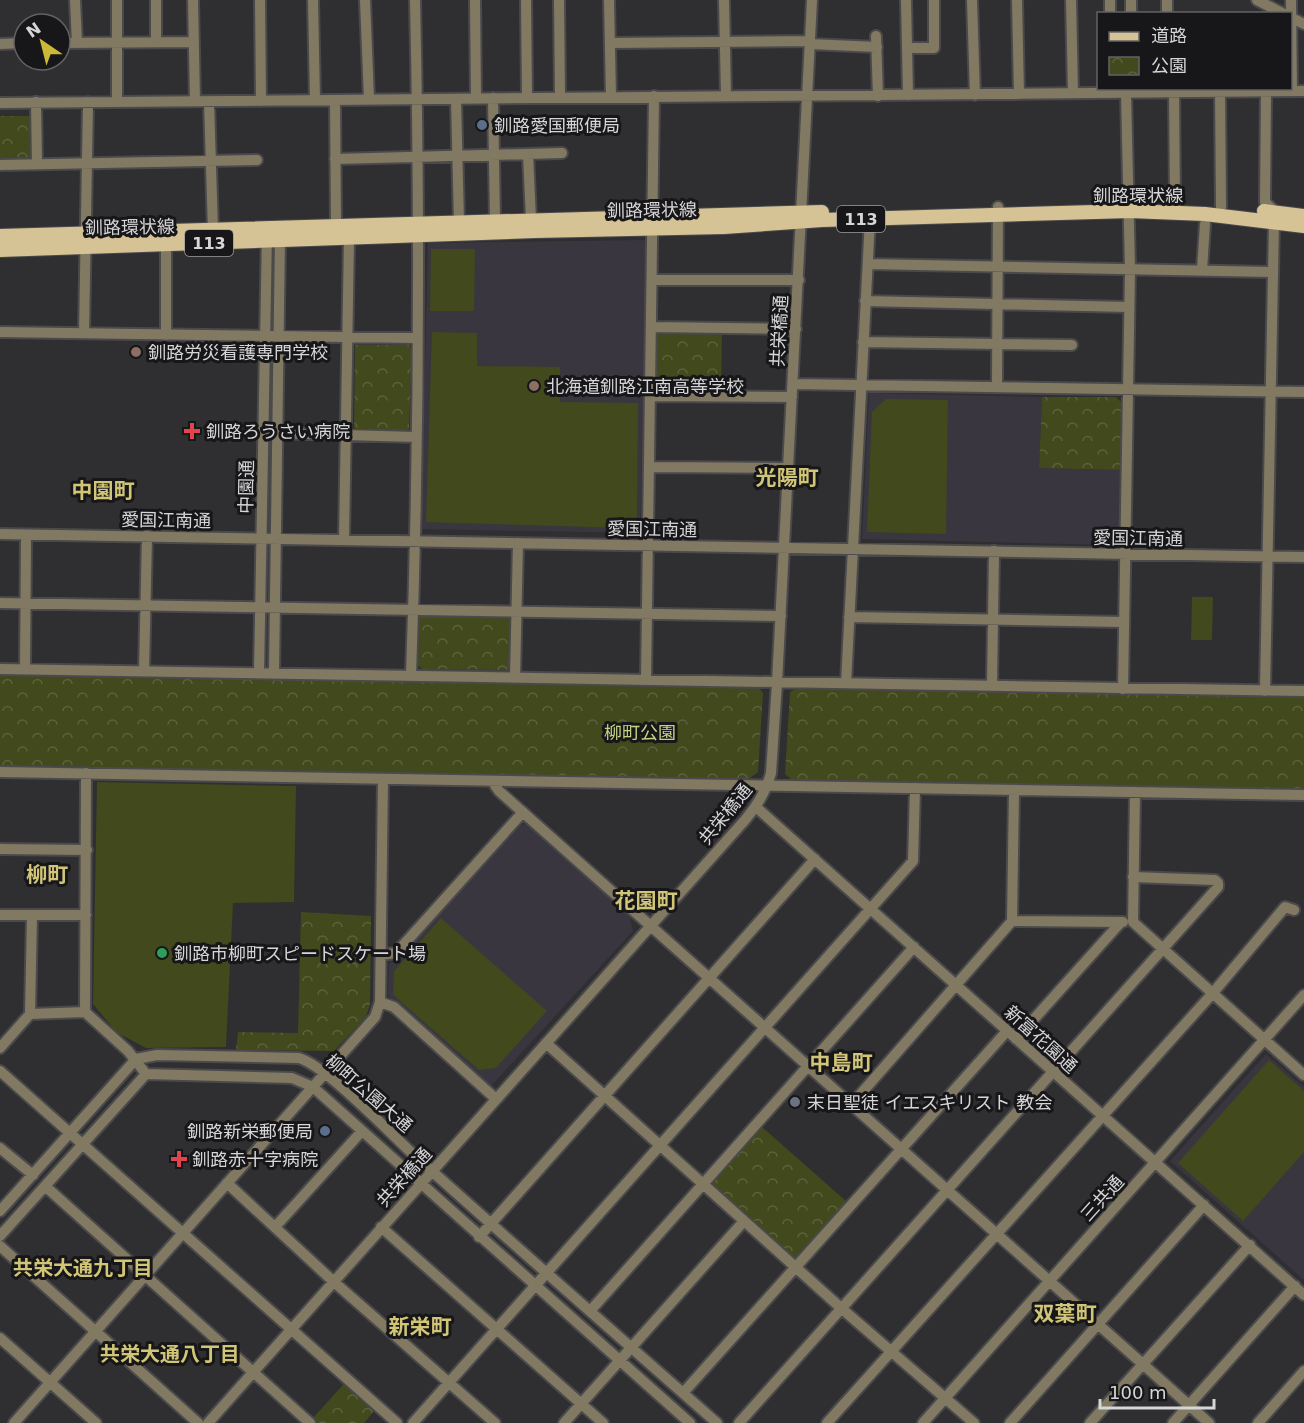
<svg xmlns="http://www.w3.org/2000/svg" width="1304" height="1423" font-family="'DejaVu Sans','Noto Sans JP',sans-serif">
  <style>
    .built { fill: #3a363f }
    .grass { fill: #41491d }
    .park { fill: url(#park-crowns) }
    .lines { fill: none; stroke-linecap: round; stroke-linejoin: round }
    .minor-casing { stroke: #4a494c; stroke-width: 14 }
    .major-casing { stroke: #4a494c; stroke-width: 16 }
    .minor { stroke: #827963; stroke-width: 10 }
    .major { stroke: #d5c395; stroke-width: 14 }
    .service-dot { fill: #5c6f8a; stroke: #171618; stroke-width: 2 }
    .education-dot { fill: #8d6e63; stroke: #171618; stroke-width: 2 }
    .health-dot { fill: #e0444e; stroke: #171618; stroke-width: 2 }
    .leisure-dot { fill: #2e9e5b; stroke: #171618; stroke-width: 2 }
    .worship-dot { fill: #6b7280; stroke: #171618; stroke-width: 2 }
    .labels { text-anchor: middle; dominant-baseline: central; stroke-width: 6; stroke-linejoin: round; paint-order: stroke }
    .shield { fill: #171618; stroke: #9d9c9e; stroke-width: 1.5 }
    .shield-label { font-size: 16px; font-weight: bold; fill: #d6d5d7 }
    .poi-label { font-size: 18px; fill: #d6d5d7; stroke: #171618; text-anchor: start }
    .street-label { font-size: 18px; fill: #d6d5d7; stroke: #171618 }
    .park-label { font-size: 18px; fill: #c2d383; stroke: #171618 }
    .neighbourhood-label { font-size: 20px; font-weight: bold; fill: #d1c577; stroke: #171618 }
    .quarter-label { font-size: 21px; font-weight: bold; fill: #d1c577; stroke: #171618 }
  </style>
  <defs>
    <pattern id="park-crowns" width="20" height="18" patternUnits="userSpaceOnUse" patternTransform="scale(1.5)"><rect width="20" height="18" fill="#41491d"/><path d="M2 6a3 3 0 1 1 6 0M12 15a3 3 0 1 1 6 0" fill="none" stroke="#5c623d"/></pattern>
  </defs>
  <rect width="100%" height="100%" fill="#2f2e31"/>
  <path class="built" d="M647 240 640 533 421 529 428 243Z
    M869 393 1042 397 1039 468 1120 470 1119 537 1110 545 862 539Z
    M526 824 629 914 633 931 491 1086 388 996 389 963 399 960 516 826Z
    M1266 1054 1304 1087V1280L1170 1161Z"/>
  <path class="grass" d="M431 249H475L474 311H430Z
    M432 332 477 333V366L560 367V402L638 403 637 519 628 528 426 522Z
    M886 399 948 400 946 534 867 532 872 412Z
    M1192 597H1213L1212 640H1191Z
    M97 782 296 786 294 902 233 903 226 1047 146 1048 116 1032 93 1004Z
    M441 918 547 1011 496 1068 479 1070 393 995 394 971Z
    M1269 1060 1304 1091V1152L1243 1221 1178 1163Z"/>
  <path class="park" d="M0 116H32V160H0Z
    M661 331 722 332 721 391 654 390 655 336Z
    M355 345H409L412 350 409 429 406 432 354 430Z
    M1042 397H1116L1122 403 1120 470 1039 468Z
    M419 616 511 617 510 666 507 670 422 669 417 664Z
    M0 674 758 687 763 693 758 772 747 780 0 766Z
    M798 688 1304 696V789L793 781 785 774 790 692Z
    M301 912 371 916 370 1004 366 1017 334 1051 236 1050 238 1032 298 1033Z
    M762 1127 847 1202 796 1259 711 1185Z
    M344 1384 374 1411 364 1423H317L312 1419Z"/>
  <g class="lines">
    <g class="minor-casing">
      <path id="minor" d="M75 0 77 43
        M117 0V101
        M156 0V42
        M193 0 195 101
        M260 0 261 101
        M313 0 315 100
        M365 0 369 99
        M475 0 476 98
        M526 0 527 97
        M559 0 560 97
        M609 0 611 97
        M724 0 726 96
        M906 0 908 95
        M972 0 975 95
        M1017 0 1019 94
        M1071 0 1073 93
        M1131 0V14
        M1167 0V14
        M1257 0 1284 14
        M1291 0 1292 91
        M1110 14V0
        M1290 17 1304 24
        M876 36 878 96
        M60 43 194 42
        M610 43 810 41
        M0 44 24 43
        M810 44 877 47
        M907 48H934V0
        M1174 91 1175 203
        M1220 91 1221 207
        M493 98 495 222
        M456 99 459 223
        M335 100 336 226
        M36 102 37 164
        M209 102 213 231
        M0 103 1304 91
        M528 154 531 220
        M335 159 562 153
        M0 165 257 160
        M868 264 1273 272
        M1202 270 1205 224
        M652 280H799
        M865 301 1129 307
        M651 327 796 329
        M0 332 417 338
        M84 333 88 102
        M166 335V238
        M863 342 1072 345
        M793 384 1304 392
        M997 387 998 207
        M650 396 792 397
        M273 433 416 437
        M649 467 788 468
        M0 534 1304 557
        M344 540 349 238
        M0 603 781 616
        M849 617 1124 622
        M0 669 1304 691
        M25 669 26 535
        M144 671 147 536
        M259 673 267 233
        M274 673 280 235
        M411 675C419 451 420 225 415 0
        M515 678 518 543
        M646 680 654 96
        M846 683 870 219
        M992 685 994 551
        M1123 689 1130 270 1126 92
        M1265 691 1274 221V211L1265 202 1266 91
        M0 772 1304 795
        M86 773 85 1012 128 1051 146 1074
        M492 781 499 791 1209 1423
        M1135 792 1133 922 1304 1075
        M756 807 1304 1295
        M0 849 87 850
        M0 915H86
        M1012 921 1123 922
        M380 955 396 953 523 812
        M380 1002 394 1007 496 1099
        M30 1014 85 1012
        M1016 1039 1121 922
        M546 1043 841 1308 974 1423
        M0 1048 30 1014 32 915
        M0 1071 397 1423
        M146 1074 292 1078 313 1087 690 1423
        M851 1105 1012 921 1014 790
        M0 1148 33 1175
        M227 1183 334 1282 495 1423
        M45 1186 310 1423
        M0 1211 136 1059 157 1055 299 1058C326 1066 390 1133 414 1155 514 1245 616 1334 717 1423
        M275 1227 362 1131
        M381 1227 603 1423
        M0 1236 146 1074
        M479 1237 815 859
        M0 1246 198 1423
        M591 1310 914 947
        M0 1338 96 1423
        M683 1393 1007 1031
        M14 1423 375 1017 380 1002 383 779
        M208 1423 745 820C757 806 766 792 771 773L777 683 812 0
        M413 1423 913 861 915 788
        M564 1423 744 1221
        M739 1423 1218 887V883L1215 880 1133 877
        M827 1423 1212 994 1285 907 1294 910
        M923 1423 1304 995
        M1010 1423 1204 1205
        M1090 1423 1250 1245
        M1173 1423 1295 1286
        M1258 1423 1304 1371"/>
    </g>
    <g class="major-casing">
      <path id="major" d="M1264 211 1304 216
        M0 236 822 212
        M0 250 535 231 724 227 822 220 1130 211 1205 214 1304 226"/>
    </g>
    <use href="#minor" class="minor"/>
    <use href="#major" class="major"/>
  </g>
  <g class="service-dot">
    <circle cx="482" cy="125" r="6"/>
    <circle cx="325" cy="1131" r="6"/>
  </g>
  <g class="education-dot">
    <circle cx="136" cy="352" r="6"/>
    <circle cx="534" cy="386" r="6"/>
  </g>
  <g class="health-dot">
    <path d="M189 422h6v6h6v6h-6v6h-6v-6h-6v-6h6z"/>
    <path d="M176 1150h6v6h6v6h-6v6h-6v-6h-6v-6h6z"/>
  </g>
  <circle class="leisure-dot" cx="162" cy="953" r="6"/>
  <circle class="worship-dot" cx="795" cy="1102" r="6"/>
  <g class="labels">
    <g class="shield">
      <rect x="837" y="206" width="48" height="26" rx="4.5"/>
      <rect x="185" y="230" width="48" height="26" rx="4.5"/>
    </g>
    <g class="shield-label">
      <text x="861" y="219">113</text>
      <text x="209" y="243">113</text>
    </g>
    <g class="poi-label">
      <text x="494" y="125">釧路愛国郵便局</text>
      <text x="148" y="352">釧路労災看護専門学校</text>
      <text x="546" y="386">北海道釧路江南高等学校</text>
      <text x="206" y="431">釧路ろうさい病院</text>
      <text x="174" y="953">釧路市柳町スピードスケート場</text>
      <text x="807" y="1102">末日聖徒 イエスキリスト 教会</text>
      <text x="313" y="1131" text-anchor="end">釧路新栄郵便局</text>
      <text x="192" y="1159">釧路赤十字病院</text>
    </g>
    <g class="street-label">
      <text x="1138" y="195">釧路環状線</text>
      <text transform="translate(652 210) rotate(-1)">釧路環状線</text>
      <text transform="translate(130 227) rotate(-1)">釧路環状線</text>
      <text transform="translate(779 331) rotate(-87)">共栄橋通</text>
      <text transform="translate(246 487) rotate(-89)">中園通</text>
      <text transform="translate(166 520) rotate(1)">愛国江南通</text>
      <text transform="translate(652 529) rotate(1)">愛国江南通</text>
      <text transform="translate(1138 538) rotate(1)">愛国江南通</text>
      <text transform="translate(725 814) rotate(-51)">共栄橋通</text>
      <text transform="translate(1041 1039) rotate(42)">新富花園通</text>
      <text transform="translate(369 1093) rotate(41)">柳町公園大通</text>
      <text transform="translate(404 1177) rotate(-48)">共栄橋通</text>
      <text transform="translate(1102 1198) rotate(-48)">三共通</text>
    </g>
    <g class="park-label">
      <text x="640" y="732">柳町公園</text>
    </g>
    <g class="neighbourhood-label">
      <text x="83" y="1268">共栄大通九丁目</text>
      <text x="170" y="1354">共栄大通八丁目</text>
    </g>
    <g class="quarter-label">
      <text x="787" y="478">光陽町</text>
      <text x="103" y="491">中園町</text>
      <text x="47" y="875">柳町</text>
      <text x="646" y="901">花園町</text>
      <text x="841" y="1063">中島町</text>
      <text x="1065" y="1314">双葉町</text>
      <text x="420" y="1327">新栄町</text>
    </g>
  </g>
  <rect x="1097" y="12" width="195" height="78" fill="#171618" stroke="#636264" stroke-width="1.5"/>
  <rect x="1109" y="32" width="30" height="9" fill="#d5c395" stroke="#636264" stroke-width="1.5"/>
  <text x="1151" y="42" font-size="18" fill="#d6d5d7">道路</text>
  <rect x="1109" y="57" width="30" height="18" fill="url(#park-crowns)" stroke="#636264" stroke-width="1.5"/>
  <text x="1151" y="72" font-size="18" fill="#d6d5d7">公園</text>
  <g transform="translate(42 42) rotate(325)"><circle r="28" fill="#171618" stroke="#636264" stroke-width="1.5"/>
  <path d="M0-4.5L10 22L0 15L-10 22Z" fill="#ccb938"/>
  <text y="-9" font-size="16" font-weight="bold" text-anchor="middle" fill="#d6d5d7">N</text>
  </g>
  <path d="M1100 1399v9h114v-9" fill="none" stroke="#d6d5d7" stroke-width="3"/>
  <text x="1109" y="1399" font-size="18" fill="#d6d5d7" stroke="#171618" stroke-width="4.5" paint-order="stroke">100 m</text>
</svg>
